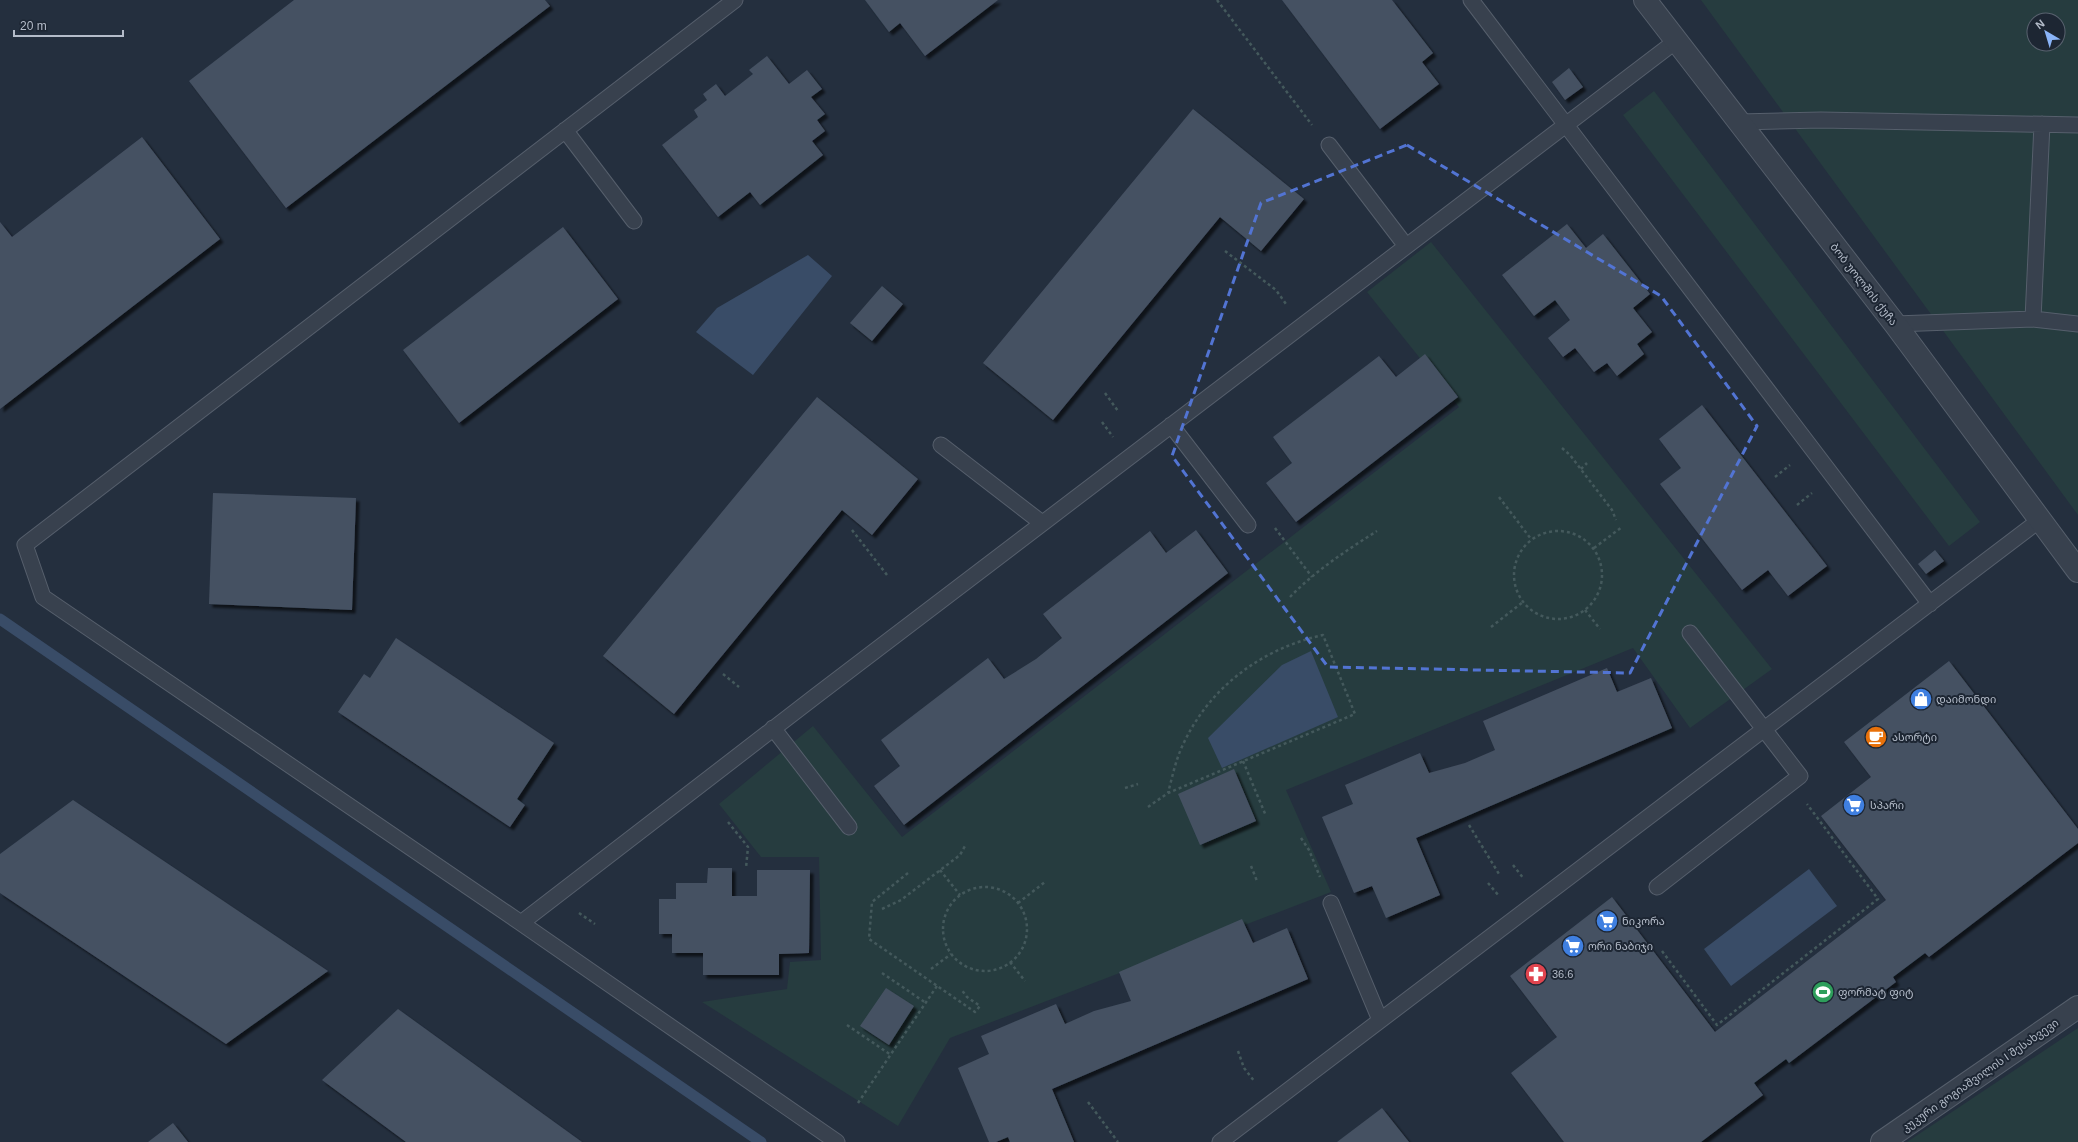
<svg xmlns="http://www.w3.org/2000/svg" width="2078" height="1142" font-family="Arial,'Noto Sans Georgian',sans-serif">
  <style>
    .green { fill: #263c3f; fill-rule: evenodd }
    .water { fill: #394c67 }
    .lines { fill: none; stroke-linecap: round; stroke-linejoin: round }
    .stream { stroke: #394c67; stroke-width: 11 }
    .building { fill: #455162; filter: url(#shadow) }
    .service-casing { stroke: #565f6c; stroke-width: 17 }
    .minor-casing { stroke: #565f6c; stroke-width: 24 }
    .tertiary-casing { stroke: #565f6c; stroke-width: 24 }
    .path { stroke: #44595c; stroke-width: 2.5; stroke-dasharray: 3 3; stroke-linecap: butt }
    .service { stroke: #38414e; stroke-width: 15 }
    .minor { stroke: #38414e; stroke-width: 22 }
    .tertiary { stroke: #38414e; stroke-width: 22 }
    .marked { fill: none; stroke: #5274d3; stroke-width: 3; stroke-dasharray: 8 5; stroke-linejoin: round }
    .labels { text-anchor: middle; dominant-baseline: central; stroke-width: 4; stroke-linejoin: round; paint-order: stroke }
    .street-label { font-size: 11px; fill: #b4bcc9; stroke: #1d2633 }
    .poi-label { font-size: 11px; fill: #b4bcc9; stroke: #1d2633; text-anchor: start }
  </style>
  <defs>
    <filter id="shadow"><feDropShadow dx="3.5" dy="3.5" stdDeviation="1" flood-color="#0009"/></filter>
  </defs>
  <rect width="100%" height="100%" fill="#242f3e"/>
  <path class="green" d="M1701 0H2078V515ZM2034 20H2058V44H2034Z
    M1654 91 1980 522 1949 546 1623 115Z
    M1431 242 1772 669 1690 728 1633 648 1286 790 1331 892 950 1038 898 1126 702 1002 787 989 790 962 821 960 819 857H761L719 804 813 726 902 837 1459 407 1367 292Z
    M2078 1028V1142H1907Z"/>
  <path class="water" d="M808 255 832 276 753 375 696 332 717 308Z
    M1311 651 1338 717 1222 768 1208 738 1282 665Z
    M1809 869 1837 906 1731 986 1704 949Z"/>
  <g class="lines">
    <path class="stream" d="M0 619 761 1142"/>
  </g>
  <path class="building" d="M294 0H545L550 6 286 208 189 81Z
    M865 0H998L925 56 900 23 889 32Z
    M1282 0H1392L1433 53 1422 62 1439 84 1380 129Z
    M767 56 789 84 807 70 822 89 811 97 825 114 817 120 825 131 812 141 823 155 760 205 750 192 718 217 662 145 698 117 694 110 707 100 703 94 716 84 725 96 753 74 749 70Z
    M1569 68 1583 87 1565 100 1552 82Z
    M1193 109 1304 199 1261 251 1220 217 1053 420 983 363Z
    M142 137 220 239 0 409V222L12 237Z
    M1567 224 1586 248 1603 234 1650 294 1633 308 1652 332 1637 344 1644 354 1617 376 1607 363 1594 372 1575 348 1563 357 1548 338 1570 320 1555 300 1534 316 1502 275Z
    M563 227 618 299 459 423 403 350Z
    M882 286 903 304 872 341 850 323Z
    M1425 354 1458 397 1296 522 1266 483 1292 463 1273 437 1379 356 1396 377Z
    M817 397 918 479 872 535 842 510 674 714 603 656Z
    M1702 405 1827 566 1788 596 1768 570 1742 590 1660 484 1681 468 1659 439Z
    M213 493 356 498 352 610 209 604Z
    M1196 530 1228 573 904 825 874 786 900 766 881 740 988 658 1004 679 1036 659 1062 638 1043 614 1150 531 1166 553Z
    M1935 550 1944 561 1926 574 1918 564Z
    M396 638 554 743 517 799 525 805 510 827 338 712 364 674 370 678Z
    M1949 661 2078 829V843L1929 957 1925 953 1893 977 1896 982 1789 1063 1786 1059 1754 1083 1763 1095 1701 1142H1564L1511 1073 1557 1037 1510 976 1612 897 1715 1032 1886 900 1821 816 1871 777 1844 742Z
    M1607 668 1617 692 1651 678 1672 728 1416 838 1440 895 1386 918 1372 886 1354 893 1322 817 1353 804 1345 785 1420 753 1429 773 1465 763 1495 750 1483 721Z
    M1234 769 1256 821 1200 845 1178 794Z
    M73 800 328 971 226 1044 0 893V854Z
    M708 868H732V896H757V870H810L809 953 779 954V975H703V953H672V934H659V899H676V883H707Z
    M1242 919 1253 943 1287 928 1308 979 1052 1089 1074 1142H1010L1008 1137 996 1142H989L958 1068 989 1054 981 1036 1056 1004 1065 1024 1094 1011 1131 1001 1119 972Z
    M886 988 914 1006 889 1045 860 1026Z
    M398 1009 582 1142H406L322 1080Z
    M1382 1108 1409 1142H1337Z
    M173 1123 188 1142H148Z"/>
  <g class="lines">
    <g class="service-casing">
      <path id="service" d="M1471 0 1930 604
        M1739 122 1821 120 2078 125
        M565 130 634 221
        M1329 145 1406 246
        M2033 319 2042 124
        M1895 324 2033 319 2078 324
        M1171 425 1248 525
        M941 445 1042 523
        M773 728 849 827
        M1657 887 1800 776 1690 633
        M1331 903 1380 1020
        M521 923 43 597 25 545 735 0
        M837 1142 521 923 817 695 1676 41
        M1220 1142 2041 519"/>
    </g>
    <g class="minor-casing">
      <path id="minor" d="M1882 1142 2078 1007"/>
    </g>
    <g class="tertiary-casing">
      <path id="tertiary" d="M1645 0 1895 324 2078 571"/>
    </g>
    <path class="path" d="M1217 0 1312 125
      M1225 251 1276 290 1286 304
      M1105 393 1118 411
      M1102 422 1113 437
      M1562 448 1570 455 1612 510 1616 520
      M1581 469 1587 463
      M1775 477 1790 465
      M1499 497 1531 539
      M1797 505 1812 493
      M1275 528 1312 577
      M852 530 887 575
      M1514 575a44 44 0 1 1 88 0a44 44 0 1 1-88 0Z
      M1594 548 1622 527
      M1290 597C1315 571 1347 550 1377 531
      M1585 610 1600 629
      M1491 627 1523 602
      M723 674 739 687
      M1243 761 1266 816
      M1125 788 1138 784
      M1148 807 1168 793 1355 714 1323 635C1260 649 1207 689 1181 749 1175 763 1172 778 1168 793
      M728 822 748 847 746 868
      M1469 825 1499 874
      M1301 838 1309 850 1320 877
      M1513 865 1524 879
      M1251 866 1257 881
      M940 870 960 895
      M908 873 872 902 869 939 975 1012 980 1006 967 997 961 989
      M1488 883 1499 896
      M943 929a42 42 0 1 1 84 0a42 42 0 1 1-84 0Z
      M1018 903 1045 882
      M882 909 901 900 960 855 965 846
      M579 913 595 924
      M1662 951 1717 1025 1878 899 1807 804
      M1010 962 1025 981
      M931 969 951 954
      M882 973 926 1003
      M847 1025 891 1055
      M1238 1051 1244 1068 1255 1082
      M1088 1102 1118 1142
      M858 1103 937 986"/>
    <use href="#service" class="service"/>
    <use href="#minor" class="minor"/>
    <use href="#tertiary" class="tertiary"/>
  </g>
  <path class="marked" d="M1407 145 1661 296 1757 426 1630 673 1328 667 1172 456 1261 203Z"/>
  <defs>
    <g id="shop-disc" transform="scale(1.15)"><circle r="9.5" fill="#3f7fe0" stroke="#1d2633"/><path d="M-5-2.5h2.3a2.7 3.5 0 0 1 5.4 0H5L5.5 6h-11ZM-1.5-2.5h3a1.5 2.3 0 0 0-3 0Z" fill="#fff"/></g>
    <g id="cafe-disc" transform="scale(1.15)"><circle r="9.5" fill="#e8710a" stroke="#1d2633"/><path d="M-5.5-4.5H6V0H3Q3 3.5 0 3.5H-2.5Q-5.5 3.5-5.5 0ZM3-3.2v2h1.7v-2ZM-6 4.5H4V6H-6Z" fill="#fff"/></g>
    <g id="supermarket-disc" transform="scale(1.15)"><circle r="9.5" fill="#3f7fe0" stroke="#1d2633"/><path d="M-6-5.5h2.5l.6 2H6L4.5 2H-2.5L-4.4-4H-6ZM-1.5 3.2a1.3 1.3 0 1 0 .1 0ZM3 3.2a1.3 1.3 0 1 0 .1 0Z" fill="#fff"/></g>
    <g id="pharmacy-disc" transform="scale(1.15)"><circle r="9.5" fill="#e0444e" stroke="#1d2633"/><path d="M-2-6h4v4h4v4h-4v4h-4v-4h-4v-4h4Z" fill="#fff"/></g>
    <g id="stadium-disc" transform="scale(1.15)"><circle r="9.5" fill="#2e9e5b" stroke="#1d2633"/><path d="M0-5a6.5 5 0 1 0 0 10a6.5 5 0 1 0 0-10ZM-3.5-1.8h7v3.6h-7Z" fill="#fff"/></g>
  </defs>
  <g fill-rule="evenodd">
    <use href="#shop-disc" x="1921" y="699"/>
    <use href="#cafe-disc" x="1876" y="737"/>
    <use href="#supermarket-disc" x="1854" y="805"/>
    <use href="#supermarket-disc" x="1607" y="921"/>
    <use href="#supermarket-disc" x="1573" y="946"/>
    <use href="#pharmacy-disc" x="1536" y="974"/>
    <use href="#stadium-disc" x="1823" y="992"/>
  </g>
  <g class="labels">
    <g class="street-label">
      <text transform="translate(1864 284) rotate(52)">ბობ უოლშის ქუჩა</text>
      <text transform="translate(1980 1075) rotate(-35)">კუკური გოგიაშვილის I შესახვევი</text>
    </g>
    <g class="poi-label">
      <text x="1936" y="699">დაიმონდი</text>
      <text x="1892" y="737">ასორტი</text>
      <text x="1870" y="805">სპარი</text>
      <text x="1622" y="921">ნიკორა</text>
      <text x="1588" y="946">ორი ნაბიჯი</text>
      <text x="1552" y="974">36.6</text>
      <text x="1838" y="992">ფორმატ ფიტ</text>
    </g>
  </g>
  <g transform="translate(2046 32) rotate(322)"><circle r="19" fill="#1d2633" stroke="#59626f"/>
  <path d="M0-3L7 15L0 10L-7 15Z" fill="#8ab4f8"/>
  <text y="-6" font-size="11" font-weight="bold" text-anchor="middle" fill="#b4bcc9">N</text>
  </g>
  <path d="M14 30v6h109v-6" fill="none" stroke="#b4bcc9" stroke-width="2"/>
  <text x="20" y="30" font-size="12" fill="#b4bcc9" stroke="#1d2633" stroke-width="3" paint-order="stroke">20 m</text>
</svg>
